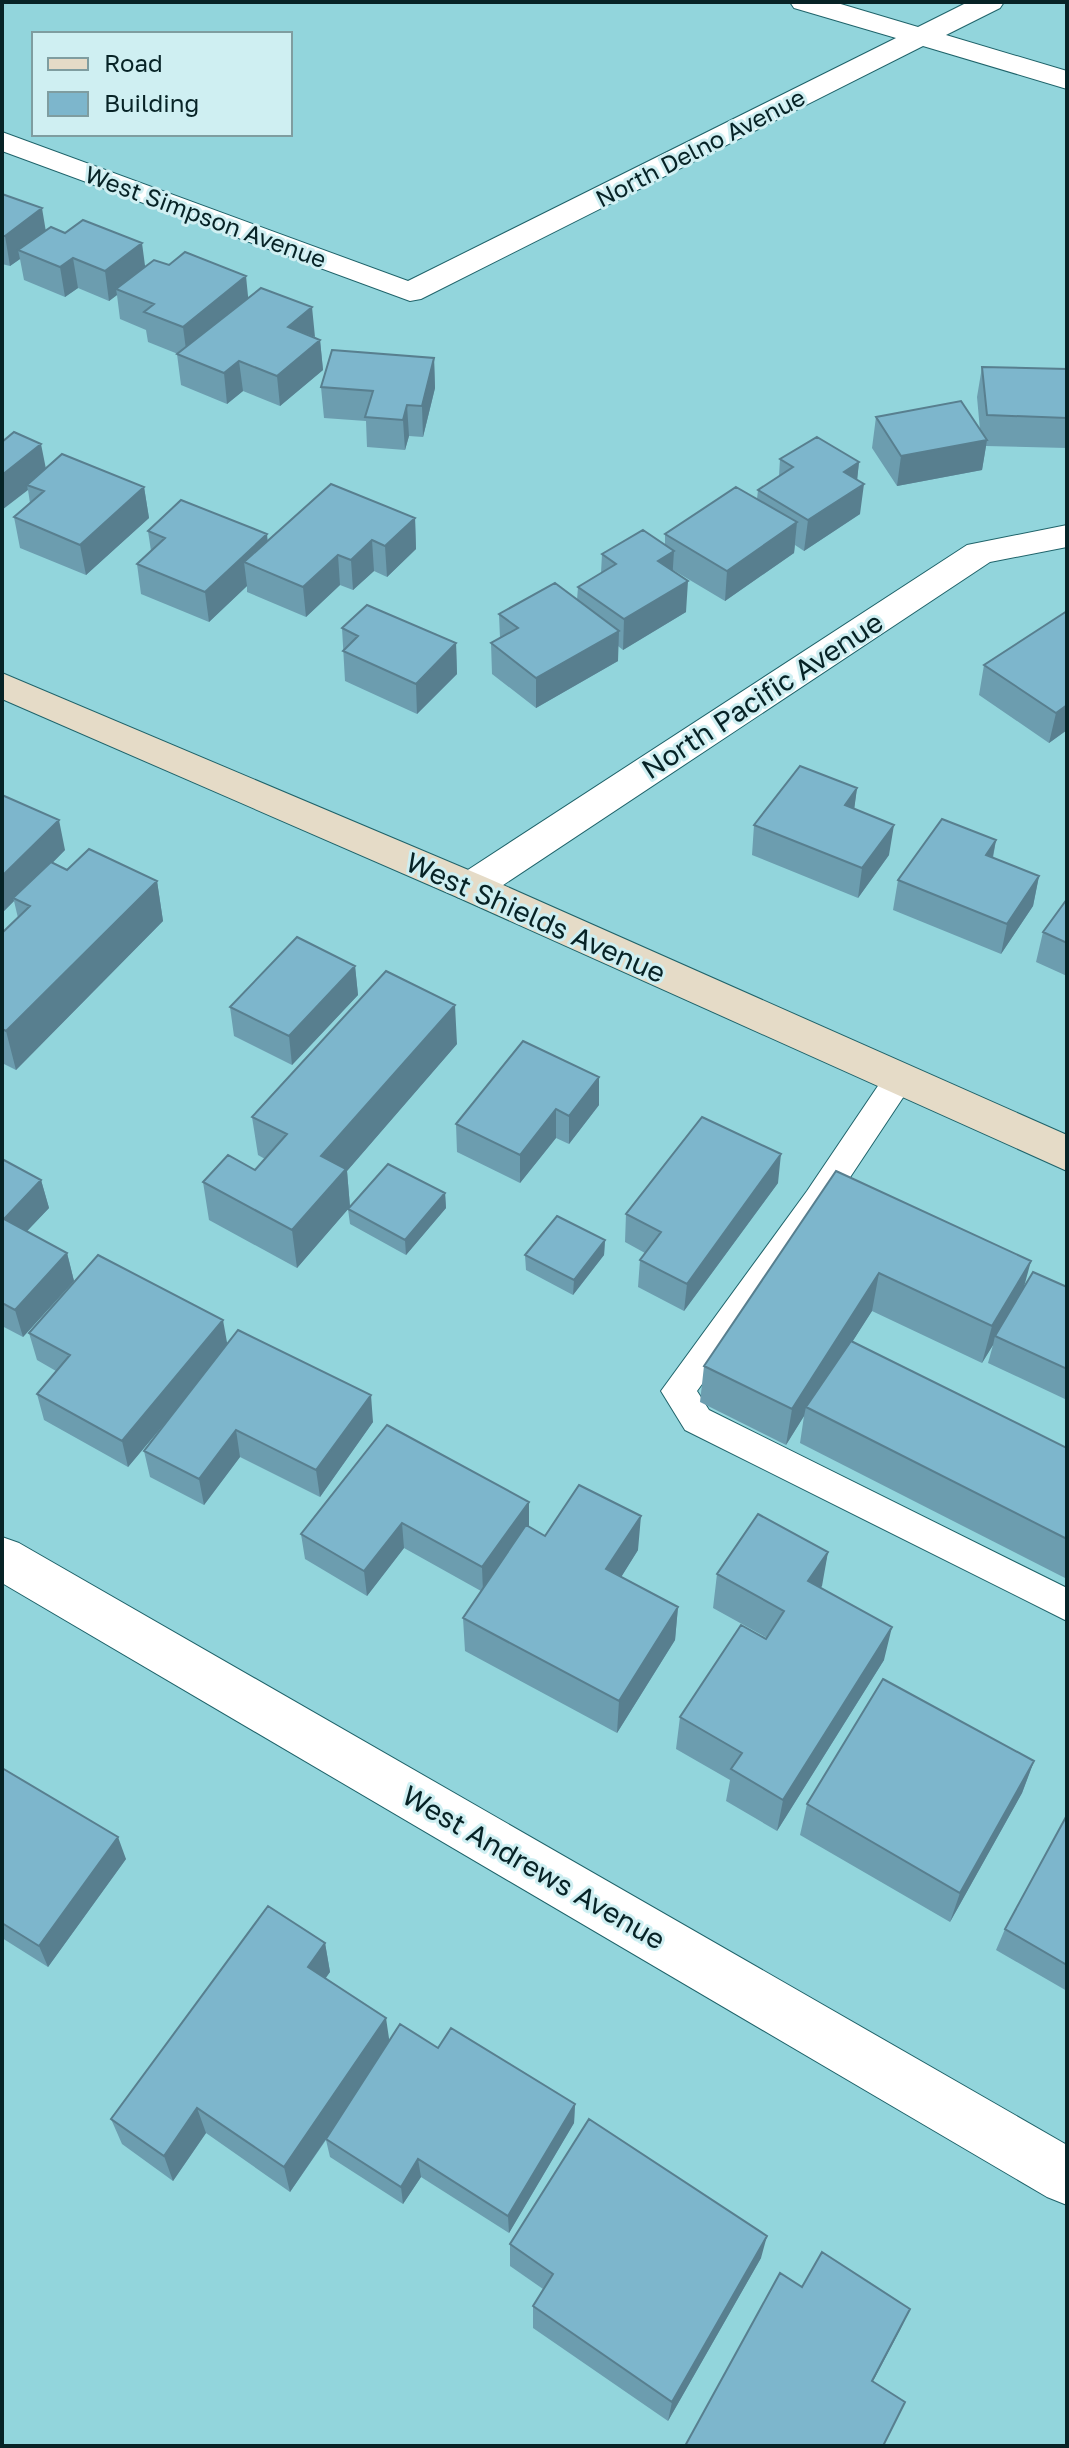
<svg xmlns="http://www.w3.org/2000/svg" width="1069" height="2448" font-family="'Golos Text',sans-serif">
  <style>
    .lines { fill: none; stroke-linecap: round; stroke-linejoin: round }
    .service-casing { stroke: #1f636a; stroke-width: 2 }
    .minor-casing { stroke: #1f636a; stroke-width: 2 }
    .secondary-casing { stroke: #1f636a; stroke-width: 2 }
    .service { fill: #fff; fill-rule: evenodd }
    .minor { fill: #fff; fill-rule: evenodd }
    .secondary { fill: #e5dbc7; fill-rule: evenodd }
    .wall { fill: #6c9daf }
    .shaded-wall { fill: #587f8f }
    .building { fill: #7db6cc; stroke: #587f8f; stroke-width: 2 }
    .labels { text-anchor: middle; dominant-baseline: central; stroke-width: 6; stroke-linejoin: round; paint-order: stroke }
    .far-street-label { font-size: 24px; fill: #072326; stroke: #cfeff2 }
    .street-label { font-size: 28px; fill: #072326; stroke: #cfeff2 }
  </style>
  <rect width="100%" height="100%" fill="#92d5dc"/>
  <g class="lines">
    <g class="service-casing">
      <path id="service" d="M899 1067 910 1071 914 1079 910 1087 829 1209 697 1391 709 1410 1067 1588V1621L685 1430 661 1391 807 1191 888 1071Z"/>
    </g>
    <g class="minor-casing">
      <path id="minor" d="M790 2H834L918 27 968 2H1004L1000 8 946 35 1067 71V89L923 46 421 299 410 301 2 151V132L408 281 896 38 794 8Z
        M1067 525V547L990 562 485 897 471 901 457 897 451 887 457 877 967 545Z
        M2 1537 19 1543 1067 2145V2205L1047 2197 2 1583Z"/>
    </g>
    <g class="secondary-casing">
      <path id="secondary" d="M2 673 485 877 1067 1135V1171L457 897 2 699Z"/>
    </g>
    <use href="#service" class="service"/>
    <use href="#minor" class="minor"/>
    <use href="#secondary" class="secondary"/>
  </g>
  <path class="wall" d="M2 194 46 230 145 267 249 298 320 340 323 370 280 406 243 391 227 404 181 385 177 354H178L148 342 146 330 120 319 117 295 109 301 78 288 65 297 24 280 20 259 10 266 2 264Z
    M434 358 435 388 423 437 409 436 405 450 367 447 366 421 324 418 321 387Z
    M982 367 1067 369V448L986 446 982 470 897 486 872 448 876 417 980 430 977 397Z
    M4 440 45 468 144 487 149 518 86 575 20 548 14 517 30 503 28 490Z
    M780 459 859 462 857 480 860 514 804 551 795 545 794 553 725 601 673 570 686 612 623 650 618 646V661L536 708 492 674 491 643 500 638 499 614 577 600 578 587 601 573 602 554 665 545V534L757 499 758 490 779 476Z
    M415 518 416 549 387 577 374 571 353 590 340 585 306 617 247 592V586L209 622 141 594 137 564 151 551 148 531 268 541Z
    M1067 611V730L1049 743 979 695 984 665Z
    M342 628 456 643 457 674 417 714 345 681Z
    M857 788 854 809 889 855 858 898 752 855 754 825Z
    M2 795 65 850 52 863 67 870 157 881 163 921 16 1070 2 1063V933L18 918 14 901 2 913Z
    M996 840 993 858 1039 876 1033 906 1001 954 893 910 898 880Z
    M1067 899V976L1036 962 1043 932Z
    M355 966 358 995 292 1065 234 1036 230 1007Z
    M523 1041 599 1105 569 1144 556 1138 520 1183 457 1152 456 1124Z
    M457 1044 347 1171 350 1207 445 1193 446 1208 406 1255 350 1224 348 1209 297 1268 209 1220 203 1182 255 1170 265 1159 258 1155 252 1117Z
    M2 1159 41 1180 49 1208 26 1232 67 1253 74 1281 23 1337 2 1326Z
    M836 1171 1024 1286 1067 1287V1400L988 1363 993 1345 982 1363 872 1311 852 1342 1067 1448V1579L800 1443 804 1416 786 1445 700 1402 704 1366Z
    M778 1183 684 1311 638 1287 640 1260 645 1253 625 1242 626 1214Z
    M605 1240 604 1255 573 1295 526 1270 525 1255Z
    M29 1333 227 1344 373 1422 320 1497 240 1457 204 1505 150 1477 144 1451 177 1409 128 1467 44 1420 37 1394 56 1371 37 1360Z
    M529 1502V1527L545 1536 638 1550 621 1577 678 1607 675 1640 617 1733 465 1651 463 1618 481 1591 404 1548 367 1596 305 1559 301 1534Z
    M828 1552 820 1588 884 1660 777 1831 726 1801 730 1780 676 1749 680 1717 767 1638 713 1608 717 1574Z
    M1034 1761 1022 1793 950 1922 800 1835 807 1804Z
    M2 1768 126 1859 48 1967 2 1938Z
    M1067 1815V1991L996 1950 1005 1929Z
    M325 1943 330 1972 325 1978 389 2041 438 2048 575 2104 574 2123 509 2233 421 2177 403 2204 330 2157 326 2140 290 2192 206 2133 173 2181 122 2144 111 2119Z
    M510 2244 761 2258 668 2421 533 2328V2306L543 2289 510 2266Z"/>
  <path class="shaded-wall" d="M42 208 47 238 18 250 20 259 10 266 5 236Z
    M142 243 146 273 116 289 117 295 109 301 105 271Z
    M73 258 78 288 65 297 60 267Z
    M246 276 249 306 187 357 183 327Z
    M312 307 315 337 288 327Z
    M320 340 323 370 280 406 277 376Z
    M434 358 435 388 423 437 422 406Z
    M239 361 243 391 227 404 224 373Z
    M407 405 409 436 405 450 403 420Z
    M987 440 982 470 897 486 901 456Z
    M41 444 47 474 27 485 28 490 2 510V475Z
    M859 462 856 490 864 484 860 514 804 551 808 520 844 472Z
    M144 487 149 518 86 575 80 545Z
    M415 518 416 549 387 577 385 546Z
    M797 522 794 553 725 601 727 571Z
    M267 534 270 564 244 562 247 586 209 622 205 592Z
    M372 540 374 571 353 590 351 560Z
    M674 551 672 582 658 561Z
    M338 555 340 585 306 617 303 587Z
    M688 581 686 612 623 650 624 619Z
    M619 631 618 661 536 708V678Z
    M456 643 457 674 417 714 416 684Z
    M1067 705V730L1049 743 1056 713Z
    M857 788 853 818 845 805Z
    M59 820 65 850 16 900 13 898 14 901 2 913V876Z
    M894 825 889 855 858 898 862 868Z
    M996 840 990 870 986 855Z
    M1039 876 1033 906 1001 954 1007 924Z
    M157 881 163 921 16 1070 6 1031Z
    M355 966 358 995 292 1065 289 1036Z
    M455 1005 457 1044 347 1171 350 1207 297 1268 292 1230 321 1156Z
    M599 1077V1105L569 1144V1116Z
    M556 1109V1138L520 1183V1155Z
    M781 1154 778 1183 684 1311 687 1284Z
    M41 1180 49 1208 12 1247 4 1219Z
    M445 1193 446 1208 406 1255 405 1240Z
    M605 1240 604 1255 573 1295 574 1280Z
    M67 1253 74 1281 23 1337 15 1310Z
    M1031 1261 1021 1298 995 1336 993 1345 982 1363 992 1326Z
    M879 1273 872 1311 810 1408 806 1407 804 1416 786 1445 792 1409Z
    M223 1320 228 1348 128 1467 122 1441Z
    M371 1395 373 1422 320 1497 316 1470Z
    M236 1430 240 1457 204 1505 199 1479Z
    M529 1502V1528L483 1592 482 1567Z
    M641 1516 638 1550 605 1603 606 1569Z
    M402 1523 404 1548 367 1596 364 1571Z
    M828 1552 822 1586 802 1615 808 1581Z
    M678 1607 675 1640 617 1733 619 1701Z
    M892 1627 884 1660 777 1831 783 1800Z
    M1034 1761 1022 1793 950 1922 960 1893Z
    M118 1837 126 1859 48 1967 39 1946Z
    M325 1943 330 1972 314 1995 308 1967Z
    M386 2018 390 2045 290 2192 284 2167Z
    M575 2104 574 2123 509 2233 508 2216Z
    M197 2108 206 2133 173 2181 164 2156Z
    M418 2159 421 2177 403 2204 401 2187Z
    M767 2236 761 2258 668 2421 672 2402Z
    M910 2309 900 2330 863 2400 872 2381Z"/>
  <path class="building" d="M2 194 42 208 5 236H2Z
    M83 220 142 243 105 271 73 258 60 267 18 250 51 227 65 233Z
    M185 252 246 276 183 327 144 312 154 304 116 289 154 260 169 265Z
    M261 288 312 307 288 327 320 340 277 376 239 361 224 373 177 354Z
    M332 350 434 358 422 406 407 405 403 420 365 417 373 391 321 387Z
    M982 367 1067 369V418L987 415Z
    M961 401 987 440 901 456 876 417Z
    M14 432 41 444 2 475V442Z
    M817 437 859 462 844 472 864 484 808 520 758 490 793 467 780 459Z
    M62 454 144 487 80 545 14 517 44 491 27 485Z
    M331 484 415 518 385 546 372 540 351 560 338 555 303 587 244 562Z
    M736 487 797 522 727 571 665 534Z
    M181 500 267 534 205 592 137 564 165 538 148 531Z
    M643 530 674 551 658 561 688 581 624 619 578 587 616 564 602 554Z
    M555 583 619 631 536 678 491 643 518 628 499 614Z
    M367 605 456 643 416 684 343 651 358 636 342 628Z
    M1067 611V705L1056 713 984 665Z
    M800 766 857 788 845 805 894 825 862 868 754 825Z
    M2 795 59 820 2 876Z
    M942 819 996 840 986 855 1039 876 1007 924 898 880Z
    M89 849 157 881 6 1031 2 1029V933L30 906 13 898 51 862 67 870Z
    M1067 899V943L1043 932Z
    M297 937 355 966 289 1036 230 1007Z
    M386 971 455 1005 321 1156 346 1169 292 1230 203 1182 228 1155 255 1170 287 1134 252 1117Z
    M523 1041 599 1077 569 1116 556 1109 520 1155 456 1124Z
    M702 1117 781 1154 687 1284 640 1260 661 1232 626 1214Z
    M2 1159 41 1180 4 1219 67 1253 15 1310 2 1303Z
    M388 1164 445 1193 405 1240 348 1209Z
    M836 1171 1031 1261 992 1326 879 1273 792 1409 704 1366Z
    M557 1216 605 1240 574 1280 525 1255Z
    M98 1255 223 1320 122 1441 37 1394 70 1355 29 1333Z
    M1033 1272 1067 1287V1369L995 1336Z
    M238 1330 371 1395 316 1470 236 1430 199 1479 144 1451Z
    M851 1341 1067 1448V1539L806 1407Z
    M387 1425 529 1502 482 1567 402 1523 364 1571 301 1534Z
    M579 1485 641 1516 606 1569 678 1607 619 1701 463 1618 526 1525 545 1536Z
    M758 1514 828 1552 808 1581 892 1627 783 1800 731 1769 742 1753 680 1717 741 1625 766 1639 784 1611 717 1574Z
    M883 1679 1034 1761 960 1893 807 1804Z
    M2 1768 118 1837 39 1946 2 1923Z
    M1067 1815V1965L1005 1929Z
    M268 1906 325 1943 308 1967 386 2018 284 2167 197 2108 164 2156 111 2119Z
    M400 2024 438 2048 451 2028 575 2104 508 2216 418 2159 401 2187 326 2139Z
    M589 2119 767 2236 672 2402 533 2306 553 2274 510 2244Z
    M822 2252 910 2309 872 2381 905 2402 883 2446H685L780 2273 802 2287Z"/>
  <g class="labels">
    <g class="far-street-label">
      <text transform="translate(700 147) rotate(-27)">North Delno Avenue</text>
      <text transform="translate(206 216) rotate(20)">West Simpson Avenue</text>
    </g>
    <g class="street-label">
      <text transform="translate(762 695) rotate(-33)">North Pacific Avenue</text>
      <text transform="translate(536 917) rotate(24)">West Shields Avenue</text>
      <text transform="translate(534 1867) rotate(30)">West Andrews Avenue</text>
    </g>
  </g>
  <rect width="1069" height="2448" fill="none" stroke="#072326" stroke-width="8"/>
  <rect x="32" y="32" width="260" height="104" fill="#cfeff2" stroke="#7f9da0" stroke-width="2"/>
  <rect x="48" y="58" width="40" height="12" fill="#e5dbc7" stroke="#7f9da0" stroke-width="2"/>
  <text x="104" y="72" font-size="24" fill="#072326">Road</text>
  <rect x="48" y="92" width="40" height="24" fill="#7db6cc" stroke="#7f9da0" stroke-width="2"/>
  <text x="104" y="112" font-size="24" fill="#072326">Building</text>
</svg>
